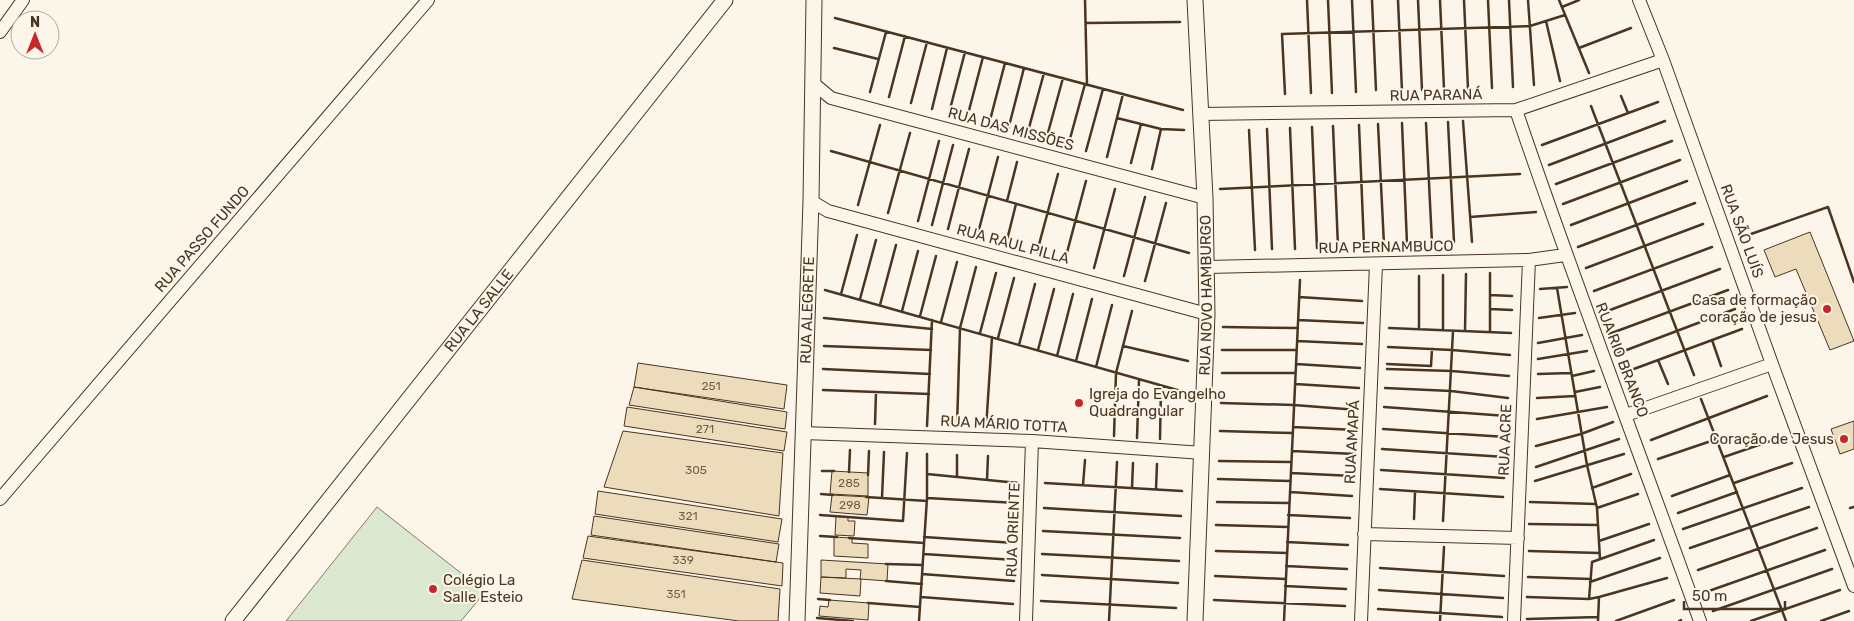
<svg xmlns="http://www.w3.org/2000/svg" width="1854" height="621" font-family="Rubik,sans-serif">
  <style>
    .green { fill: #dce7d0; stroke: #887966 }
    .building { fill: #ecdcbc; stroke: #4a3520 }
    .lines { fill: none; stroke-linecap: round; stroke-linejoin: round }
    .minor-casing { stroke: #4a3520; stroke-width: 14 }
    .tertiary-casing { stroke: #4a3520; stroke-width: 17 }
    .minor { stroke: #fbf6e9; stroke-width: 12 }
    .tertiary { stroke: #fbf6e9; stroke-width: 15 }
    .wall { stroke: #4a3520; stroke-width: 2.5 }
    .poi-dot { fill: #c62828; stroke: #fbf6e9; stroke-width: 2 }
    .labels { text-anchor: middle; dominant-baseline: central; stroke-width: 4; stroke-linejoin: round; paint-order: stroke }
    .number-label { font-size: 12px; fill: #725f47 }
    .street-label { font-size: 15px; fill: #4a3520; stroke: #fbf6e9 }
    .poi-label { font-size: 15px; fill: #4a3520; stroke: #fbf6e9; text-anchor: end }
  </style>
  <rect width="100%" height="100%" fill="#fbf6e9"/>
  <path class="green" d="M377 507 485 592 461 621H286Z"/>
  <path class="building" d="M1810 232 1854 341 1830 350 1796 269 1775 277 1764 250Z
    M638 363 787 385 784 409 634 387Z
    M634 387 787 412 785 429 629 405Z
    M627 407 787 432 784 451 624 426Z
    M1854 421V449L1840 454 1831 429Z
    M623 431 783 453 779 516 604 487Z
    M832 471 868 473V496L830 494Z
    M598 491 782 519 778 542 595 514Z
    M832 495 869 497 867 515 830 512Z
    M594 516 779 544 776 562 591 535Z
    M836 516 848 517V521H855L854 536 835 535Z
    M588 536 783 563 782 586 583 558Z
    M834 537 852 538V543L868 544V558L834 556Z
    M582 560 780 589 778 621H739L572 599Z
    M821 560 888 564 887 581 860 579 861 570 846 569V578L821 577Z
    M821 577 861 579 860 596 820 593Z
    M829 600 869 603 868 620 819 616 820 606 828 607Z"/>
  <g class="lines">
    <g class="minor-casing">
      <path id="minor" d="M1639 0 1663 60 1772 364 1854 586
        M0 32 23 0
        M813 83 831 98 1205 198
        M1516 110C1574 281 1639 451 1700 621
        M1201 114 1516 110 1663 60
        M811 201 828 211 1207 314
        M1207 267 1529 260 1565 255
        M1626 415 1772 364
        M803 433 1032 441 1203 453
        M0 499 428 0
        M1364 534 1518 538
        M1026 621 1032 441
        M1361 621 1376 264
        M1514 621 1529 260"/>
    </g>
    <g class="tertiary-casing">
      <g id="tertiary">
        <path id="s1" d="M233 621 725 0"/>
        <path id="s2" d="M797 621 811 201 814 0"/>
        <path id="s3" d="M1195 621 1207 314 1205 198 1195 0"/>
      </g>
    </g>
    <use href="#minor" class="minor"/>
    <use href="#tertiary" class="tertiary"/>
    <path class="wall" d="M1085 0 1087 85
      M1307 0 1311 93
      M1328 0 1332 93
      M1352 0 1356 92
      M1372 0 1376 90
      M1398 0 1402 91
      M1418 0 1422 90
      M1440 0 1444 89
      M1464 0 1468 89
      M1488 0 1492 88
      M1509 0 1513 87
      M1528 0 1534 85
      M1559 0 1589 73
      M1562 7 1579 0
      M835 18 1183 110
      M1546 21 1560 81
      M1086 23 1180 22
      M834 48 878 59
      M1579 48 1631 28
      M870 92 886 32
      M1285 94 1282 34 1530 26 1565 15
      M1621 96 1628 113
      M889 97 905 36
      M911 103 927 42
      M1591 106 1694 375
      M932 109 947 48
      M949 113 965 52
      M967 118 983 57
      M1117 118 1161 129 1184 130
      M1463 121 1472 242
      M1448 122 1454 242
      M1402 123 1407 244
      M1426 123 1432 243
      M989 124 1005 63
      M1378 124 1384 245
      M1359 125 1364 246
      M1333 126 1338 247
      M1312 127 1317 248
      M1290 128 1295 249
      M1267 129 1272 249
      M1008 130 1024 68
      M1249 130 1255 250
      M1027 135 1044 73
      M1046 140 1063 78
      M1542 145 1658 102
      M1068 146 1085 84
      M831 151 1189 253
      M1086 151 1103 89
      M1107 157 1123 94
      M1131 163 1141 124
      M1549 165 1665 121
      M1152 169 1161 129
      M1556 184 1672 141
      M1220 189 1520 174
      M1007 201 1017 162
      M1563 204 1680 160
      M858 205 880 125
      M888 213 910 133
      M1470 217 1536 212
      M918 221 939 141
      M932 225 953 145
      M1571 225 1687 181
      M948 229 969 149
      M1751 234 1828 207 1854 282
      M977 237 998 157
      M1006 244 1016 204
      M1578 247 1695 203
      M1037 252 1058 174
      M1065 260 1086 181
      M1094 268 1115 189
      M1586 268 1703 224
      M1443 275V330
      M1124 276 1145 197
      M1145 281 1166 203
      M1557 288 1587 465 1597 508 1600 559
      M1540 289 1567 287
      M825 290 1188 393
      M1594 291 1712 247
      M841 294 857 235
      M1490 295 1512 296
      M1299 297 1362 301
      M860 299 876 240
      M880 305 896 245
      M1490 309 1512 310
      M902 311 918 251
      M1602 313 1720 269
      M920 316 936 256
      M824 318 932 329
      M1539 318 1575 313
      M1298 320 1363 323
      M941 322 957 262
      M1223 327 1298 328
      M1389 328 1511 333
      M1419 329V276
      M1465 331 1466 274
      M1490 332V273
      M980 333 996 273
      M1609 334 1728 290
      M998 338 1014 278
      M1712 340 1721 366
      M1297 341 1362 344
      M1538 343 1582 335
      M1019 345 1035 284
      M824 346 931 350
      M1123 346 1188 361
      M1388 347 1452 350 1510 355
      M1038 350 1054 289
      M1222 350H1296
      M1616 354 1735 309
      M1057 356 1073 294
      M1538 359 1587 351
      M1658 360 1668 384
      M1076 361 1092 299
      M1296 364 1360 368
      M1387 364 1431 366 1432 349
      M1096 367 1112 305
      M823 369 930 374
      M1387 369 1452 371 1509 376
      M1222 373H1295
      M1623 373 1742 329
      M1538 374 1571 373
      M1572 376 1594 371
      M1295 384 1359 388
      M1385 388 1451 391 1508 398
      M823 390 929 394
      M1575 392 1600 387
      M1537 398 1575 396
      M1701 399 1786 621
      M1221 403 1294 405 1358 410
      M1384 407 1507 416
      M1537 419 1607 407
      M875 424 876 392
      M927 426 932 320
      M957 427 960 328 976 267
      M1293 427 1356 430
      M986 429 992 337
      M1383 429 1506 437
      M1220 431 1292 433
      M1114 436 1116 373 1132 311
      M1137 438 1139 380
      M1160 439 1161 386
      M1651 440 1767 396
      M1536 446 1581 434 1613 422
      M1382 449 1505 457
      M1292 451 1355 454
      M1724 457 1782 437
      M1658 459 1717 439
      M1219 461 1291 462
      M1536 467 1619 439
      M1381 470 1504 478
      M822 471H834
      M849 472 850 450
      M1291 473 1353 476
      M927 474 1018 483
      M868 475 869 451
      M957 477V455
      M1218 479 1290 481
      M987 480 988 456
      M1535 481 1624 454
      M1045 483 1182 491
      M1734 483 1792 463
      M1083 485 1085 460
      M1132 488 1133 463
      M1592 488 1631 474
      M1156 489 1157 464
      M1380 489 1503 497
      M1290 492 1352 496
      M821 494 833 495
      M1672 496 1730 475
      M866 497 927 501
      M882 498 884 452
      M927 498 1017 503
      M1217 502 1289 503
      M1530 502 1596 504
      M1044 508 1181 516
      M1597 508 1638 494
      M1850 508 1854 507
      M1678 513 1737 492
      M820 515 903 521 907 453
      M1288 515 1350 518
      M1414 519 1415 492
      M1443 521 1453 331
      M1529 524 1598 525
      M1216 525 1288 527
      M1683 529 1802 488
      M1043 531 1180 538
      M820 536 837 537
      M924 537 1015 543
      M849 538 924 543
      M1599 541 1649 524
      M1287 542 1348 545
      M1690 548 1809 507
      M1216 551 1287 553
      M1529 551 1599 553
      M924 554 1015 560
      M1042 554 1179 561
      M886 564 923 565
      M1286 566 1347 569
      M1380 568 1504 576
      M1698 570 1817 528
      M922 574 1014 581
      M1042 575 1178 583
      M1215 576 1285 579
      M1528 577 1591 579
      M886 581 922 584
      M1590 582 1660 558
      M1285 586 1346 589
      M1379 590 1503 598
      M1706 592 1825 550
      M921 597 1013 604
      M1527 597 1589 599
      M1599 597 1667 578
      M818 599 830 600
      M1214 600 1345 606
      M1041 601 1176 608
      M868 603 920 607
      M1378 609 1502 617
      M1713 611 1832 569
      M817 618 853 621
      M1527 619 1598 617
      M919 621 927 498V454
      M1109 621 1117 462
      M1284 621 1300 280
      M1440 621 1444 547
      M1598 621 1599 597 1589 599 1592 562 1654 540
      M1616 621 1674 600
      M1679 621 1681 620
      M1751 621 1840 590
      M1821 621 1849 611"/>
  </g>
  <g class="poi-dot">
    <circle cx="1827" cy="309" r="5"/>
    <circle cx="1079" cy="403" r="5"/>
    <circle cx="1844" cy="439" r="5"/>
    <circle cx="433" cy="589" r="5"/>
  </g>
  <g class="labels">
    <g class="number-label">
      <text x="711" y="386">251</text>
      <text x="705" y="429">271</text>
      <text x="696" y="470">305</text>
      <text x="849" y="483">285</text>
      <text x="850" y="505">298</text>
      <text x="688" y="516">321</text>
      <text x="683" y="560">339</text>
      <text x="676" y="594">351</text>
    </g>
    <g class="street-label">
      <text transform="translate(1436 95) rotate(-1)">RUA PARANÁ</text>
      <text transform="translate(1011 129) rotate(15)">RUA DAS MISSÕES</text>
      <text transform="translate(1742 231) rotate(70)">RUA SÃO LUÍS</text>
      <text transform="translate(202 239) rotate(-49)">RUA PASSO FUNDO</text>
      <text transform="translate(1013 244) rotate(15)">RUA RAUL PILLA</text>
      <text transform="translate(1386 247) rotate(-1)">RUA PERNAMBUCO</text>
      <text stroke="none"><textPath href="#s3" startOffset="326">RUA NOVO HAMBURGO</textPath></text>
      <text stroke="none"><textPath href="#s1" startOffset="396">RUA LA SALLE</textPath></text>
      <text stroke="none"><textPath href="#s2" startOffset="311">RUA ALEGRETE</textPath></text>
      <text transform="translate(1622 360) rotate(69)">RUA RIO BRANCO</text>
      <text transform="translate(1004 424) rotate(3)">RUA MÁRIO TOTTA</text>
      <text transform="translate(1505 440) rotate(-88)">RUA ACRE</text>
      <text transform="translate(1352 442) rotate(-87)">RUA AMAPÁ</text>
      <text transform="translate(1013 530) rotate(-88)">RUA ORIENTE</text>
    </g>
    <g class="poi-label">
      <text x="1817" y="300">Casa de formação<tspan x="1817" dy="17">coração de jesus</tspan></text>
      <text x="1089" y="394" text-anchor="start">Igreja do Evangelho<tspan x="1089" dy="17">Quadrangular</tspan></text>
      <text x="1834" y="439">Coração de Jesus</text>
      <text x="443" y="580" text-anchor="start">Colégio La<tspan x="443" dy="17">Salle Esteio</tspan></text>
    </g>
  </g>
  <g transform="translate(35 35)"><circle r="24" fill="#fbf6e9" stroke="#b4a999"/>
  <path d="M0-4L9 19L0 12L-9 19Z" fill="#c62828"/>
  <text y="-8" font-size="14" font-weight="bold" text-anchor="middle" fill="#4a3520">N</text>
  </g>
  <path d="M1684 601v8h101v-8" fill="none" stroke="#4a3520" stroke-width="2.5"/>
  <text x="1692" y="601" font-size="15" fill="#4a3520" stroke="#fbf6e9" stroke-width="4" paint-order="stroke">50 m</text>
</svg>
